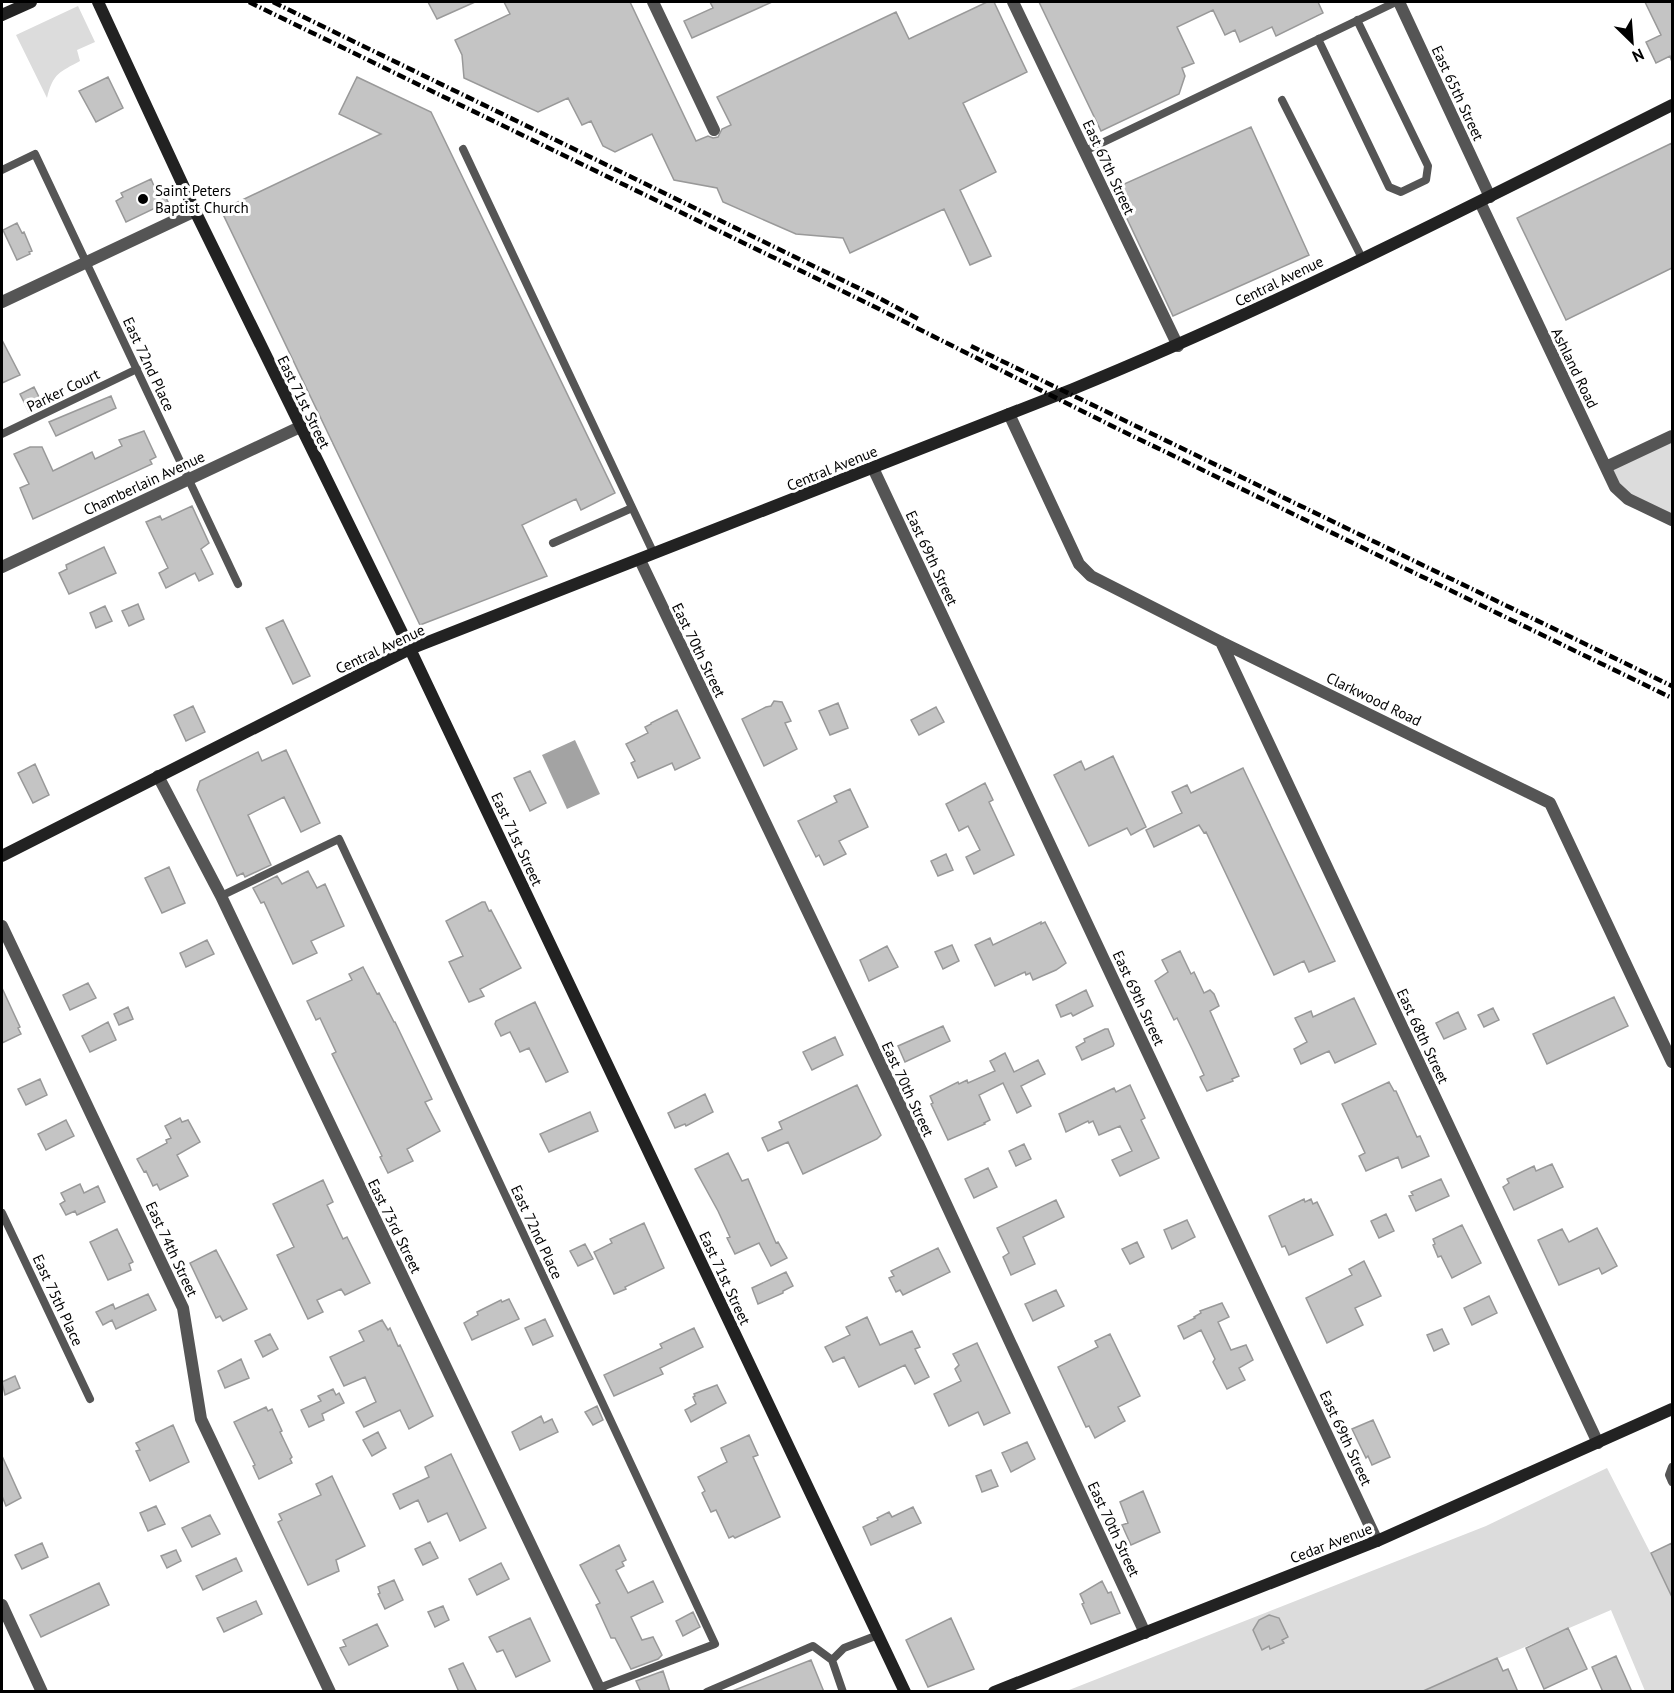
<svg xmlns="http://www.w3.org/2000/svg" width="1674" height="1693" font-family="'PT Sans',sans-serif">
  <style>
    .green { fill: #dcdcdc }
    .water { fill: #a3a3a3 }
    .building { fill: #c4c4c4; stroke: #999; stroke-width: 1.5 }
    .lines { fill: none; stroke-linecap: round; stroke-linejoin: round }
    .lane { stroke: #555; stroke-width: 8 }
    .street { stroke: #555; stroke-width: 12 }
    .secondary { stroke: #222; stroke-width: 12 }
    .rail { stroke: #000; stroke-width: 4.5; stroke-dasharray: 9 3 1.5 3; stroke-linecap: butt }
    .poi-dot { fill: #000; stroke: #fff; stroke-width: 2 }
    .labels { text-anchor: middle; dominant-baseline: central; stroke-width: 6; stroke-linejoin: round; paint-order: stroke }
    .street-label { font-size: 15px; fill: #000; stroke: #fff }
    .poi-label { font-size: 15px; fill: #000; stroke: #fff; text-anchor: start }
  </style>
  <rect width="100%" height="100%" fill="#fff"/>
  <path class="green" d="M78 6 95 42 77 50 80 61C60 72 53 73 47 98L16 35Z
    M1672 436V520L1628 499 1606 467Z
    M1607 1468 1670 1591 1672 1590V1691H1645L1611 1610 1425 1690 1426 1691 1064 1692 1486 1526Z"/>
  <path class="water" d="M575 740 600 794 567 809 542 755Z"/>
  <path class="building" d="M428 2H475L437 19Z
    M504 2H630L696 141 708 136 713 138 718 137 722 129 731 125 717 97 896 12 909 39 987 2H994L1027 72 963 103 996 172 960 190 991 256 970 265 944 209 850 253 843 238 796 234 723 202 717 188 674 180 652 134 615 152 603 146 591 121 582 125 568 98 538 112 464 78 462 55 455 40 510 14Z
    M710 2H772L692 38 684 21 713 8Z
    M1039 2H1318L1323 13 1276 36 1272 27 1240 42 1235 30 1225 35 1213 10 1177 27 1194 63 1182 68 1185 76 1179 94 1101 131Z
    M1645 2H1672V62L1670 56 1656 63 1646 42 1661 35Z
    M108 77 123 108 96 122 79 91Z
    M357 77 431 112 615 493 581 510 576 499 522 525 547 576 420 625 221 210 381 134 339 114Z
    M1251 127 1309 255 1173 316 1113 189Z
    M1672 143V268L1566 320 1517 218Z
    M151 179 154 186 159 183 168 202 126 222 116 201 123 197 121 193Z
    M17 223 22 233 24 232 32 251 29 252 30 254 17 260 3 230Z
    M2 340 20 375 2 383Z
    M34 387 43 405 29 412 20 394Z
    M111 396 116 408 56 436 49 422Z
    M144 431 156 457 150 460 152 464 33 519 20 488 29 484 14 454 30 447H42L53 471 92 452 95 459 122 446 119 440Z
    M192 506 209 543 201 549 213 574 199 581 195 573 166 588 159 573 168 568 146 522 160 516 162 520Z
    M104 547 116 573 69 594 59 573 67 569 66 565Z
    M138 604 144 619 129 626 122 611Z
    M105 606 112 621 96 628 90 613Z
    M283 620 310 676 293 684 266 628Z
    M774 701 782 702 791 721 785 723 797 749 764 766 742 719 766 707 771 706Z
    M838 703 848 728 830 735 819 711Z
    M193 706 205 732 186 741 174 715Z
    M936 707 944 722 919 735 911 720Z
    M677 710 700 758 675 770 672 763 638 778 631 763 635 761 626 744 648 733 645 727 651 724V723Z
    M286 750 320 823 301 832 284 797 248 815 271 865 245 877 243 873 237 876 197 790 200 781 258 752 262 761Z
    M1113 756 1146 827 1131 835 1127 828 1089 846 1054 775 1081 761 1085 770Z
    M35 764 49 795 33 803 18 773Z
    M1243 768 1335 961 1309 972 1304 961 1274 975 1206 832 1204 833 1199 825 1154 847 1146 830 1182 813 1172 792 1187 785 1191 793Z
    M530 771 546 803 530 811 514 778Z
    M985 783 993 800 989 802 1014 855 974 874 966 857 980 850 968 826 959 831 946 804Z
    M850 789 868 827 839 841 846 854 824 865 819 855 816 857 798 821 837 802 834 796Z
    M946 854 953 870 938 876 931 861Z
    M169 867 185 903 162 913 145 878Z
    M308 871 317 888 325 884 344 926 311 941 317 953 293 964 264 902 261 903 253 888 277 876 282 884Z
    M482 902H485L489 911 491 910 521 968 480 989 484 996 469 1002 449 962 463 956 446 921Z
    M1041 922V924L1045 922 1066 963 1056 970 1033 980 1030 973 1026 975 1025 972 995 986 975 945 990 938 993 945Z
    M207 940 214 954 186 967 180 953Z
    M952 945 959 961 943 969 935 952Z
    M887 946 898 967 869 981 860 960Z
    M1180 951 1191 974 1194 972 1204 993 1210 990 1214 994 1219 1006 1210 1011 1239 1076 1232 1079 1233 1081 1207 1091 1200 1077 1204 1075 1192 1049 1177 1018 1174 1020 1155 981 1168 972 1162 960Z
    M363 967 377 994 379 993 394 1022H395L432 1099 425 1102 440 1131 407 1149 413 1161 388 1173 380 1157 382 1156 332 1054 336 1052 320 1018 316 1020 307 1001 352 980 349 974Z
    M88 983 96 998 70 1010 63 995Z
    M2 988 20 1027 18 1028 21 1034 2 1043Z
    M1086 990 1093 1006 1073 1016 1071 1013 1061 1017 1056 1005Z
    M1614 997 1628 1026 1547 1064 1533 1034Z
    M1354 998 1376 1044 1335 1063 1329 1051 1301 1064 1294 1049 1307 1042 1295 1018 1311 1011 1313 1017Z
    M535 1002 568 1072 546 1082 529 1048 520 1052 510 1032 501 1036 495 1024 496 1021Z
    M128 1007 133 1019 119 1025 114 1014Z
    M1493 1008 1499 1020 1484 1027 1478 1015Z
    M1458 1012 1466 1029 1444 1039 1436 1023Z
    M108 1022 116 1040 90 1052 82 1036Z
    M943 1026 950 1041 905 1062 898 1046Z
    M1105 1029H1108L1114 1044 1113 1046 1082 1060 1076 1047 1085 1042 1084 1039Z
    M835 1037 843 1055 812 1070 803 1052Z
    M1005 1053 1014 1072 1038 1060 1045 1074 1021 1086 1031 1106 1017 1113 1003 1083 979 1095 990 1120 984 1123 985 1124 948 1140 931 1104 933 1103 930 1096 958 1082 959 1084 967 1080 968 1083 995 1071 990 1061Z
    M40 1079 47 1095 26 1105 18 1089Z
    M1389 1082 1394 1091H1396L1417 1137 1420 1136 1429 1156 1402 1168 1398 1157 1366 1171 1359 1156 1365 1153 1342 1104Z
    M857 1085 881 1135 877 1139 803 1174 788 1142 768 1151 762 1138 782 1129 779 1122Z
    M1130 1085 1145 1118 1141 1120 1159 1158 1120 1176 1112 1160 1132 1151 1120 1126 1099 1135 1093 1121 1089 1123 1088 1121 1066 1132 1059 1114 1114 1088 1116 1092Z
    M705 1094 713 1112 686 1126 685 1124 675 1128 668 1113Z
    M590 1112 598 1131 549 1152 540 1134Z
    M180 1118 182 1122 188 1120 200 1142 177 1155 188 1176 160 1190 157 1184 153 1186 146 1171 144 1172 137 1159 167 1143 166 1140 171 1138 165 1126Z
    M66 1120 74 1136 46 1150 38 1134Z
    M1024 1144 1031 1159 1016 1166 1009 1151Z
    M728 1153 742 1181 748 1179 776 1243 778 1242 787 1258 771 1266 759 1243 735 1254 727 1238 730 1237 718 1211 695 1169Z
    M1552 1164 1563 1187 1514 1210 1503 1187 1509 1183 1507 1179 1534 1166 1536 1171Z
    M988 1168 997 1187 974 1198 965 1179Z
    M1441 1179 1449 1196 1416 1211 1409 1196 1413 1195 1411 1192Z
    M323 1180 333 1202 327 1205 343 1239 347 1237 370 1283 345 1295 341 1289 317 1300 323 1312 308 1319 277 1255 294 1247 273 1204Z
    M80 1184 84 1193 98 1186 105 1202 77 1215 75 1211 66 1215 60 1204 65 1201 61 1193Z
    M1304 1199 1305 1202 1311 1199 1313 1204 1317 1202 1333 1235 1289 1255 1285 1246 1282 1247 1269 1216Z
    M1056 1200 1064 1217 1023 1237 1035 1264 1011 1275 1003 1257 1009 1253 997 1228Z
    M1386 1214 1394 1231 1379 1238 1371 1221Z
    M1187 1220 1195 1237 1172 1249 1164 1230Z
    M644 1223 664 1268 625 1287 626 1289 614 1294 594 1252 612 1243 610 1239Z
    M1462 1225 1481 1263 1452 1278 1441 1256 1438 1257 1433 1245 1435 1244 1433 1239Z
    M1597 1228 1617 1266 1602 1274 1599 1268 1559 1285 1538 1240 1562 1229 1569 1242Z
    M117 1229 133 1262 129 1264 131 1270 108 1280 90 1242Z
    M1137 1242 1144 1257 1130 1264 1122 1249Z
    M585 1244 593 1259 578 1266 570 1251Z
    M938 1248 950 1272 903 1295 900 1290 896 1292 889 1278 894 1276 891 1271Z
    M216 1250 247 1309 223 1321 220 1316 216 1318 190 1263Z
    M1364 1261 1381 1296 1355 1308 1363 1325 1327 1343 1306 1298 1352 1275 1349 1269Z
    M786 1272 793 1286 783 1291V1293L758 1304 752 1288Z
    M1056 1290 1064 1306 1033 1321 1025 1304Z
    M148 1294 156 1310 116 1329 112 1320 103 1325 96 1312 113 1304 115 1309Z
    M1489 1296 1497 1313 1472 1325 1464 1308Z
    M509 1299 519 1319 472 1340 464 1323 478 1315 477 1312 501 1300 502 1302Z
    M1222 1303 1229 1317 1218 1322 1231 1350 1246 1345 1253 1360 1239 1368 1245 1380 1227 1389 1213 1362 1215 1359 1201 1330 1184 1339 1178 1326 1195 1318 1194 1317 1201 1313 1200 1311Z
    M867 1317 880 1345 912 1331 920 1347 915 1349 929 1377 915 1384 905 1365 859 1387 844 1357 833 1362 825 1347 850 1335 846 1327Z
    M545 1319 553 1336 533 1345 525 1328Z
    M382 1320 388 1330 390 1328 398 1346 400 1345 433 1416 409 1429 400 1410 364 1427 356 1412 376 1402 365 1377 344 1386 330 1357 364 1341 359 1331Z
    M694 1328 703 1347 660 1368 663 1374 614 1396 604 1375 662 1348 660 1344Z
    M1442 1329 1449 1344 1434 1351 1427 1335Z
    M270 1334 278 1349 263 1357 255 1341Z
    M1110 1334 1140 1396 1118 1407 1125 1421 1095 1438 1089 1426 1086 1427 1058 1367 1098 1347 1095 1341Z
    M977 1343 1010 1413 984 1425 978 1412 949 1426 934 1394 961 1381 955 1369 959 1365 953 1354Z
    M241 1359 249 1378 225 1388 218 1371Z
    M15 1376 20 1388 5 1395 2 1382Z
    M717 1385 726 1403 691 1422 685 1410 696 1404 693 1397 695 1396 694 1394Z
    M333 1389 336 1395 339 1393 344 1403 322 1414 324 1420 309 1427 301 1410 321 1401 318 1396Z
    M597 1406 603 1420 593 1425 585 1412Z
    M266 1407 268 1411 272 1409 282 1431 280 1432 292 1457 290 1459 292 1463 259 1479 253 1466 255 1465 234 1422Z
    M541 1416 544 1423 552 1419 558 1432 520 1450 512 1432Z
    M1373 1420 1390 1457 1372 1465 1368 1456 1366 1458 1352 1429Z
    M173 1425 189 1462 150 1481 136 1451 140 1450 136 1443Z
    M378 1432 386 1448 372 1456 363 1440Z
    M749 1435 758 1455 753 1457 780 1517 735 1538 733 1536 729 1538 716 1510 711 1512 702 1493 705 1491 698 1477 727 1462 721 1448Z
    M1027 1442 1035 1459 1011 1472 1002 1453Z
    M451 1454 486 1528 460 1541 447 1513 428 1522 418 1500 400 1509 393 1494 429 1477 425 1467Z
    M2 1456 21 1498 6 1506 2 1496Z
    M991 1470 998 1486 982 1492 976 1476Z
    M332 1476 365 1546 336 1560 339 1571 308 1585 278 1522 282 1520 279 1514 321 1495 316 1484Z
    M1143 1491 1160 1532 1131 1545 1122 1525 1128 1523 1120 1502Z
    M156 1506 165 1524 148 1531 140 1513Z
    M913 1507 921 1523 871 1545 863 1527 878 1520 877 1518 889 1512 892 1517Z
    M210 1515 220 1534 192 1547 182 1528Z
    M430 1542 438 1558 423 1565 415 1549Z
    M42 1543 48 1557 22 1569 15 1555Z
    M1672 1543V1597L1651 1553Z
    M619 1545 626 1560 622 1562 624 1566 616 1570 628 1593 653 1581 663 1602 631 1617 642 1640 653 1637 662 1655 658 1659 631 1669 615 1638H611L596 1605 600 1603 580 1565Z
    M176 1550 181 1561 167 1568 161 1556Z
    M236 1558 242 1571 203 1590 196 1576Z
    M501 1563 509 1579 477 1595 469 1579Z
    M394 1580 403 1600 385 1609 378 1594 380 1593 378 1587Z
    M1102 1581 1108 1593 1111 1592 1120 1613 1091 1624 1082 1604 1084 1603 1080 1594Z
    M99 1583 109 1605 41 1637 30 1615Z
    M256 1601 262 1614 224 1632 217 1618Z
    M443 1606 449 1620 435 1627 428 1612Z
    M693 1612 700 1627 683 1636 676 1621Z
    M1269 1615 1279 1618 1288 1637 1282 1640 1284 1643 1270 1649 1269 1646 1262 1650 1253 1630 1259 1620Z
    M530 1618 550 1661 516 1677 503 1650 497 1652 489 1637Z
    M951 1618 974 1669 928 1687 906 1640Z
    M377 1624 388 1646 349 1665 340 1648 346 1646 343 1640Z
    M1568 1628 1587 1669 1544 1689 1526 1648Z
    M1616 1656 1632 1692H1603L1592 1667Z
    M1497 1658 1503 1671 1508 1669 1518 1692H1421Z
    M811 1660 824 1692H732V1691Z
    M463 1663 477 1692H459L449 1669Z
    M663 1671 670 1692H641L636 1681Z"/>
  <g class="lines">
    <path class="lane" d="M1318 39 1389 187 1401 192 1426 180 1428 166 1357 20
      M1282 100 1362 258
      M463 149 654 554
      M1085 151 1396 2
      M2 170 35 154 238 584
      M2 434 137 369
      M553 543 632 508
      M221 896 339 839 715 1644 599 1688
      M2 1213 90 1399
      M1672 1467 1669 1475 1672 1482
      M832 1660 844 1648 878 1635
      M707 1692 813 1646 832 1660 843 1692"/>
    <path class="street" d="M653 2 714 130
      M1013 2 1178 346
      M1399 2 1490 197
      M1480 202 1615 487 1628 499 1672 520
      M2 302 195 211
      M1009 414 1079 564 1091 576 1221 642 1550 803 1672 1062
      M1606 467 1672 436
      M873 468 1377 1541
      M640 560 902 1109 1145 1633
      M2 567 300 427
      M1221 642 1598 1443
      M158 776 221 896 601 1692
      M2 926 183 1308 201 1419 330 1692
      M2 1605 42 1692"/>
    <path class="secondary" d="M98 2 195 211 410 649 905 1692
      M2 15 31 2
      M2 856 410 649 1073 389C1278 305 1475 204 1672 105
      M994 1692 1377 1541 1672 1409"/>
    <path class="rail" d="M249 2 871 305 1112 426 1672 698
      M273 2 879 298 920 320
      M971 346 1672 686"/>
  </g>
  <circle class="poi-dot" cx="143" cy="199" r="6"/>
  <g class="labels">
    <g class="street-label">
      <text transform="translate(1458 93) rotate(65)">East 65th Street</text>
      <text transform="translate(1109 167) rotate(65)">East 67th Street</text>
      <text transform="translate(1279 281) rotate(-26)">Central Avenue</text>
      <text transform="translate(149 364) rotate(65)">East 72nd Place</text>
      <text transform="translate(1575 368) rotate(64)">Ashland Road</text>
      <text transform="translate(63 390) rotate(-26)">Parker Court</text>
      <text transform="translate(304 402) rotate(64)">East 71st Street</text>
      <text transform="translate(832 468) rotate(-22)">Central Avenue</text>
      <text transform="translate(144 483) rotate(-25)">Chamberlain Avenue</text>
      <text transform="translate(932 558) rotate(65)">East 69th Street</text>
      <text transform="translate(380 649) rotate(-25)">Central Avenue</text>
      <text transform="translate(699 650) rotate(64)">East 70th Street</text>
      <text transform="translate(1374 699) rotate(26)">Clarkwood Road</text>
      <text transform="translate(517 839) rotate(65)">East 71st Street</text>
      <text transform="translate(1139 998) rotate(65)">East 69th Street</text>
      <text transform="translate(1423 1036) rotate(65)">East 68th Street</text>
      <text transform="translate(908 1089) rotate(65)">East 70th Street</text>
      <text transform="translate(395 1226) rotate(64)">East 73rd Street</text>
      <text transform="translate(537 1232) rotate(65)">East 72nd Place</text>
      <text transform="translate(172 1249) rotate(65)">East 74th Street</text>
      <text transform="translate(725 1278) rotate(65)">East 71st Street</text>
      <text transform="translate(58 1300) rotate(65)">East 75th Place</text>
      <text transform="translate(1346 1438) rotate(65)">East 69th Street</text>
      <text transform="translate(1114 1529) rotate(65)">East 70th Street</text>
      <text transform="translate(1331 1543) rotate(-21)">Cedar Avenue</text>
    </g>
    <g class="poi-label">
      <text x="155" y="190">Saint Peters<tspan x="155" dy="17">Baptist Church</tspan></text>
    </g>
  </g>
  <rect width="1674" height="1693" fill="none" stroke="#000000" stroke-width="6"/>
  <g transform="translate(1632 42) rotate(155)" stroke="#ffffff" stroke-width="4.5" paint-order="stroke">
  <path d="M0-4.5L10 22L0 15L-10 22Z" fill="#000000"/>
  <text y="-9" font-size="16" font-weight="bold" text-anchor="middle" fill="#000000">N</text>
  </g>
</svg>
